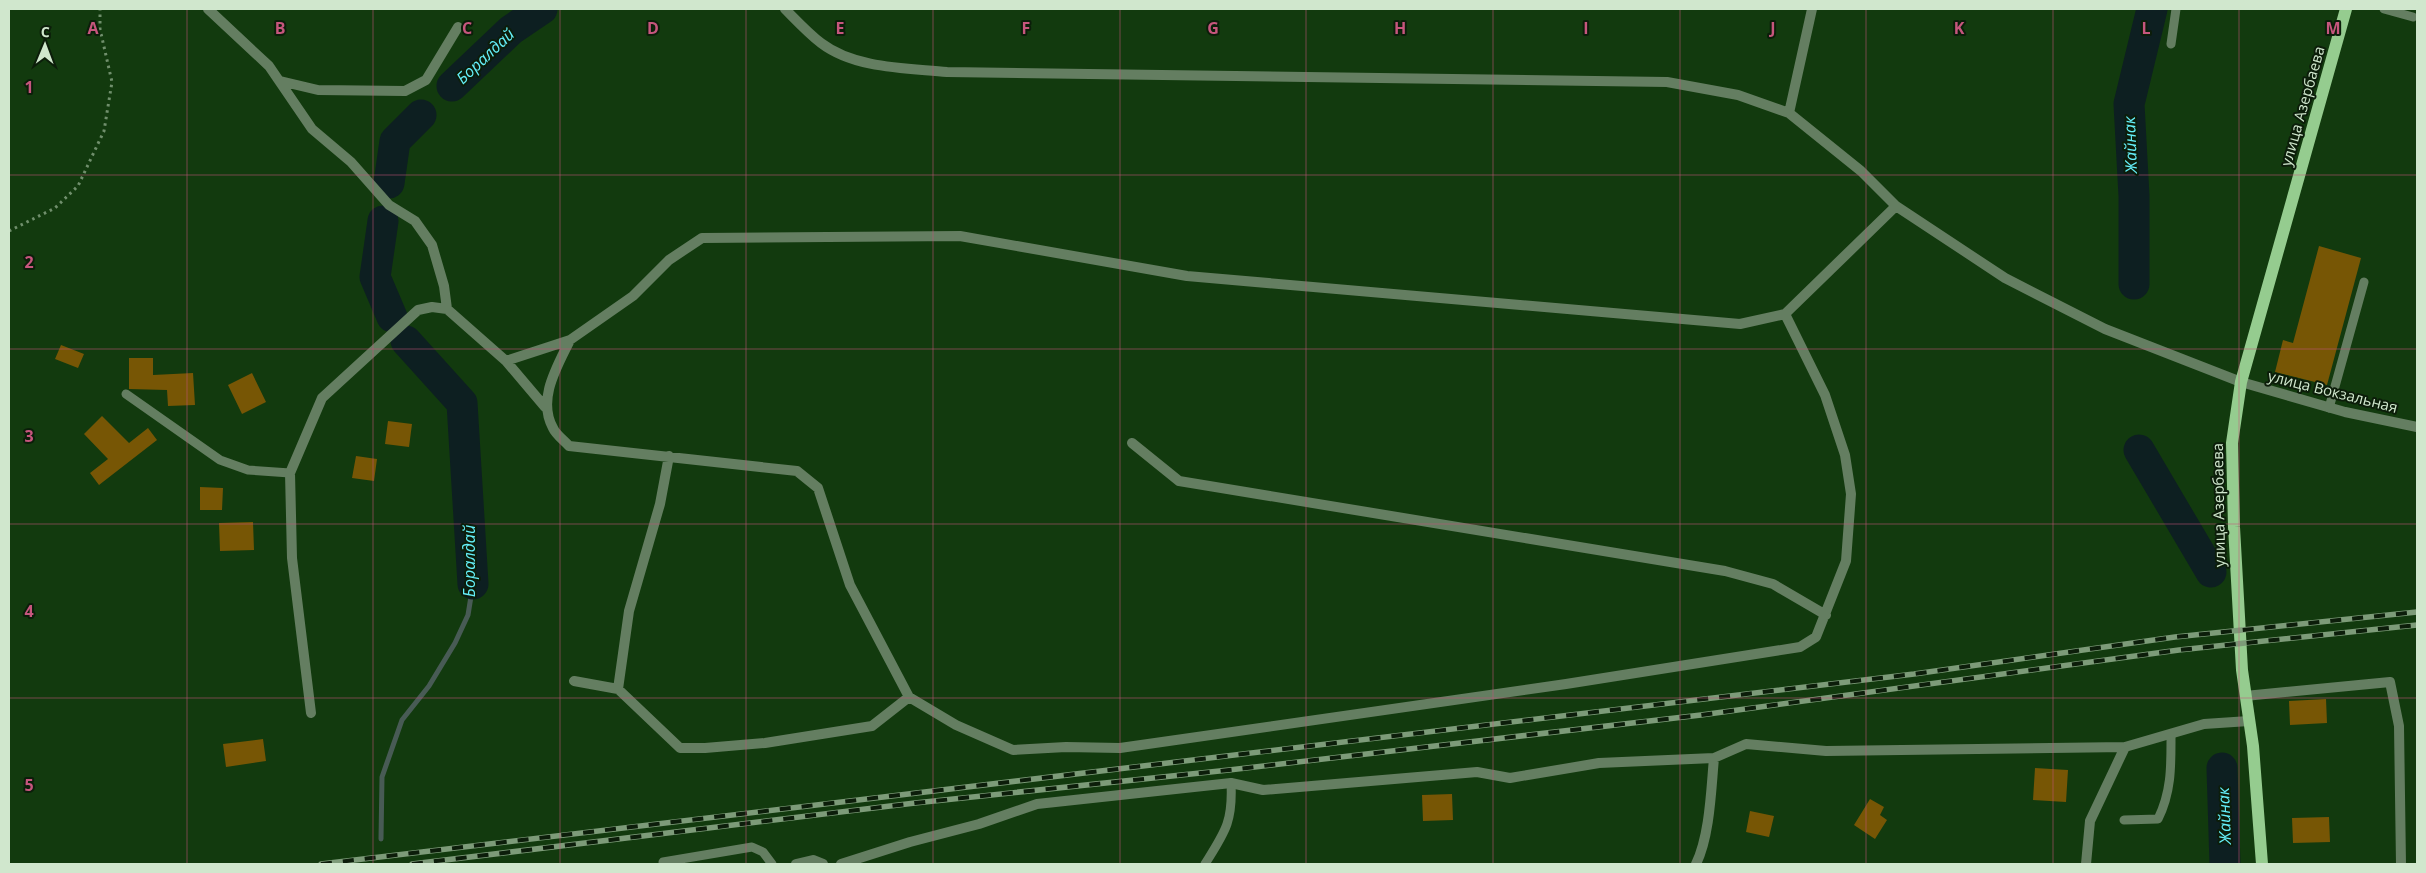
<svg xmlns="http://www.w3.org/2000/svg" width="2426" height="873" font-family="'Open Sans',sans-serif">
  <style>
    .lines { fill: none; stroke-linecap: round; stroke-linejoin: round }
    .stream { stroke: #485b55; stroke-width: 5 }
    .river { stroke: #0d1f21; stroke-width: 31 }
    .building { fill: #775605 }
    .path { stroke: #708f6c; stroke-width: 3; stroke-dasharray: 2.5 4; stroke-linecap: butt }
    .lane { stroke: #647e61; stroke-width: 9 }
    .street { stroke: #647e61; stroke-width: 10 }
    .primary { stroke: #95cc8f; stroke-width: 12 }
    .rail-casing { stroke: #7d9b79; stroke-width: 5.5 }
    .rail { stroke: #0c1d0a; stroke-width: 4; stroke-dasharray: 11; stroke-linecap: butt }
    .grid { fill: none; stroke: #c6567d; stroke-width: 1; stroke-opacity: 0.55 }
    .labels { text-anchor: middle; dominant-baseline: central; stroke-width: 4; stroke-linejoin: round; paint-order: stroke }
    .street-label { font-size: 15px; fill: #d0e7cd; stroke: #0c1d0a }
    .water-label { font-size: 16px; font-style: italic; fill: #65f0fa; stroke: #0c1d0a }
    .grid-label { font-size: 16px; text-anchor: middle; font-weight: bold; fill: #c6567d; stroke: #0c1d0a; stroke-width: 4; stroke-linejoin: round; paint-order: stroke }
  </style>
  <rect width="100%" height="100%" fill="#123a0e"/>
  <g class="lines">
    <path class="stream" d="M381 839 382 777 402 720 429 686 455 643 468 615 473 584"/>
    <path class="river" d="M452 86 511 30 542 9
      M389 183 395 141 421 115
      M383 221 375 277 392 317
      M2134 284V196L2129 104 2152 9
      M406 341 462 403 473 584
      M2139 450 2211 572
      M2222 768 2225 864"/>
  </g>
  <path class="building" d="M2319 246 2361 258 2327 385 2275 372 2283 340 2293 343Z
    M61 345 84 354 78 368 55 359Z
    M129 358H153V375L193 373 195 405 168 406 167 390 129 389Z
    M252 373 266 402 242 414 228 385Z
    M102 416 129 443 148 428 157 440 99 485 90 473 108 459 84 434Z
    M388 421 412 424 409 447 385 444Z
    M356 456 377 459 374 481 352 478Z
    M200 487 223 488 222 510H200Z
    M253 522 254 550 220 551 219 523Z
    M2326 699 2327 723 2290 725 2289 701Z
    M263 739 266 761 226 767 223 744Z
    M2035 768 2068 770 2066 802 2033 800Z
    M1452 794 1453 820 1423 821 1422 795Z
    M1870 799 1884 807 1880 815 1887 820 1875 839 1854 825Z
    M1750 811 1774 816 1769 837 1746 832Z
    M2329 817 2330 842 2293 843 2292 818Z"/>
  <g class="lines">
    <path class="path" d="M9 231 55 208 78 186 104 131 112 82 100 29V9"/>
    <path class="lane" d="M2384 9 2413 17
      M2171 44 2176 9
      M126 394 220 460 248 470 290 473
      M2329 408 2364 282
      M2124 820 2158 819C2172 791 2171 764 2171 734
      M663 862 752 847 763 852 772 864
      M1205 864C1225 832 1233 822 1231 783"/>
    <path class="street" d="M208 9 269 66 312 129 351 162 389 205 415 221 432 245 444 286 447 309
      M785 9C796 20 808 33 821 43 855 69 907 68 947 72L1667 82 1738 95 1789 113 1861 171 1896 206 2005 278 2105 329 2241 382 2345 412 2417 427
      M280 81 318 90 405 91 426 80 458 27
      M1789 113 1812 9
      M570 340C557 367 537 399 553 428 556 435 564 440 569 446L797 471 818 488 850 585 909 697 956 725 1013 750 1066 747 1120 748 1566 684 1800 647 1816 637 1846 561 1851 494 1845 455 1825 395 1785 314
      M506 361 545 407
      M1132 443 1179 481 1725 571 1773 584 1826 615
      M574 681 618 689 680 748H705L765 743 872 726 909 697
      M618 689 629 611 660 504 669 456
      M2245 696 2390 682 2399 726 2401 864
      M311 713 292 558 290 473 322 398 418 310 432 307 447 309 506 361 570 340 633 296 669 260 702 238 960 236 1187 276 1740 324 1785 314 1896 206
      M796 864 813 860 823 864
      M841 864 910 842 979 824 1037 804 1231 783 1263 790 1477 772 1510 778 1599 763 1714 758 1746 744 1826 751 2125 747 2204 724 2249 721
      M1696 864C1710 835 1711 790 1714 758
      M2086 864 2090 821 2125 747"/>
    <path class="primary" d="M2262 864 2253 746 2242 670 2234 527 2232 443 2241 382 2346 9"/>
    <g class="rail-casing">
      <path id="rail" d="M321 864 1914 674 2175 637 2417 612
        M412 864 915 803 1229 770 1701 715 2179 650 2417 625"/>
    </g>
    <use href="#rail" class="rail"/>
  </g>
  <path class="grid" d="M187 9V864M373 9V864M560 9V864M746 9V864M933 9V864M1120 9V864M1306 9V864M1493 9V864M1680 9V864M1866 9V864M2053 9V864M2239 9V864M9 175H2417M9 349H2417M9 524H2417M9 698H2417"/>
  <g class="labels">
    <g class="street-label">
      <text transform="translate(2302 106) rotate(-74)">улица Азербаева</text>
      <text transform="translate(2333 391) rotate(14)">улица Вокзальная</text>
      <text transform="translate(2218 505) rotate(-91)">улица Азербаева</text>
    </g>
    <g class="water-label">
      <text transform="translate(485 56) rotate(-43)">Боралдай</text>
      <text transform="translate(2130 145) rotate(-92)">Жайнак</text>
      <text transform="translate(469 561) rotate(-90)">Боралдай</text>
      <text transform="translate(2224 816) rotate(-92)">Жайнак</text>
    </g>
  </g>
  <g class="grid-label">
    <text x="93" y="34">A</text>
    <text x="280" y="34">B</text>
    <text x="467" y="34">C</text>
    <text x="653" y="34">D</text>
    <text x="840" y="34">E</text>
    <text x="1026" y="34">F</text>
    <text x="1213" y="34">G</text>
    <text x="1400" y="34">H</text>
    <text x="1586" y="34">I</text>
    <text x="1773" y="34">J</text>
    <text x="1959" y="34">K</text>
    <text x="2146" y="34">L</text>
    <text x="2333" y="34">M</text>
    <text x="29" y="93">1</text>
    <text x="29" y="268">2</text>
    <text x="29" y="442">3</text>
    <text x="29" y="617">4</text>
    <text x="29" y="791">5</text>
  </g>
  <rect width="2426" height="873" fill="none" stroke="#d0e7cd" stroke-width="20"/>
  <g transform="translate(45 45) rotate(1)" stroke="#0c1d0a" stroke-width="4" paint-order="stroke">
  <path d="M0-4L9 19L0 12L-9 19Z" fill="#d0e7cd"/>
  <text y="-8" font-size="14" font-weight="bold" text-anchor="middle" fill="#d0e7cd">С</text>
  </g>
</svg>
